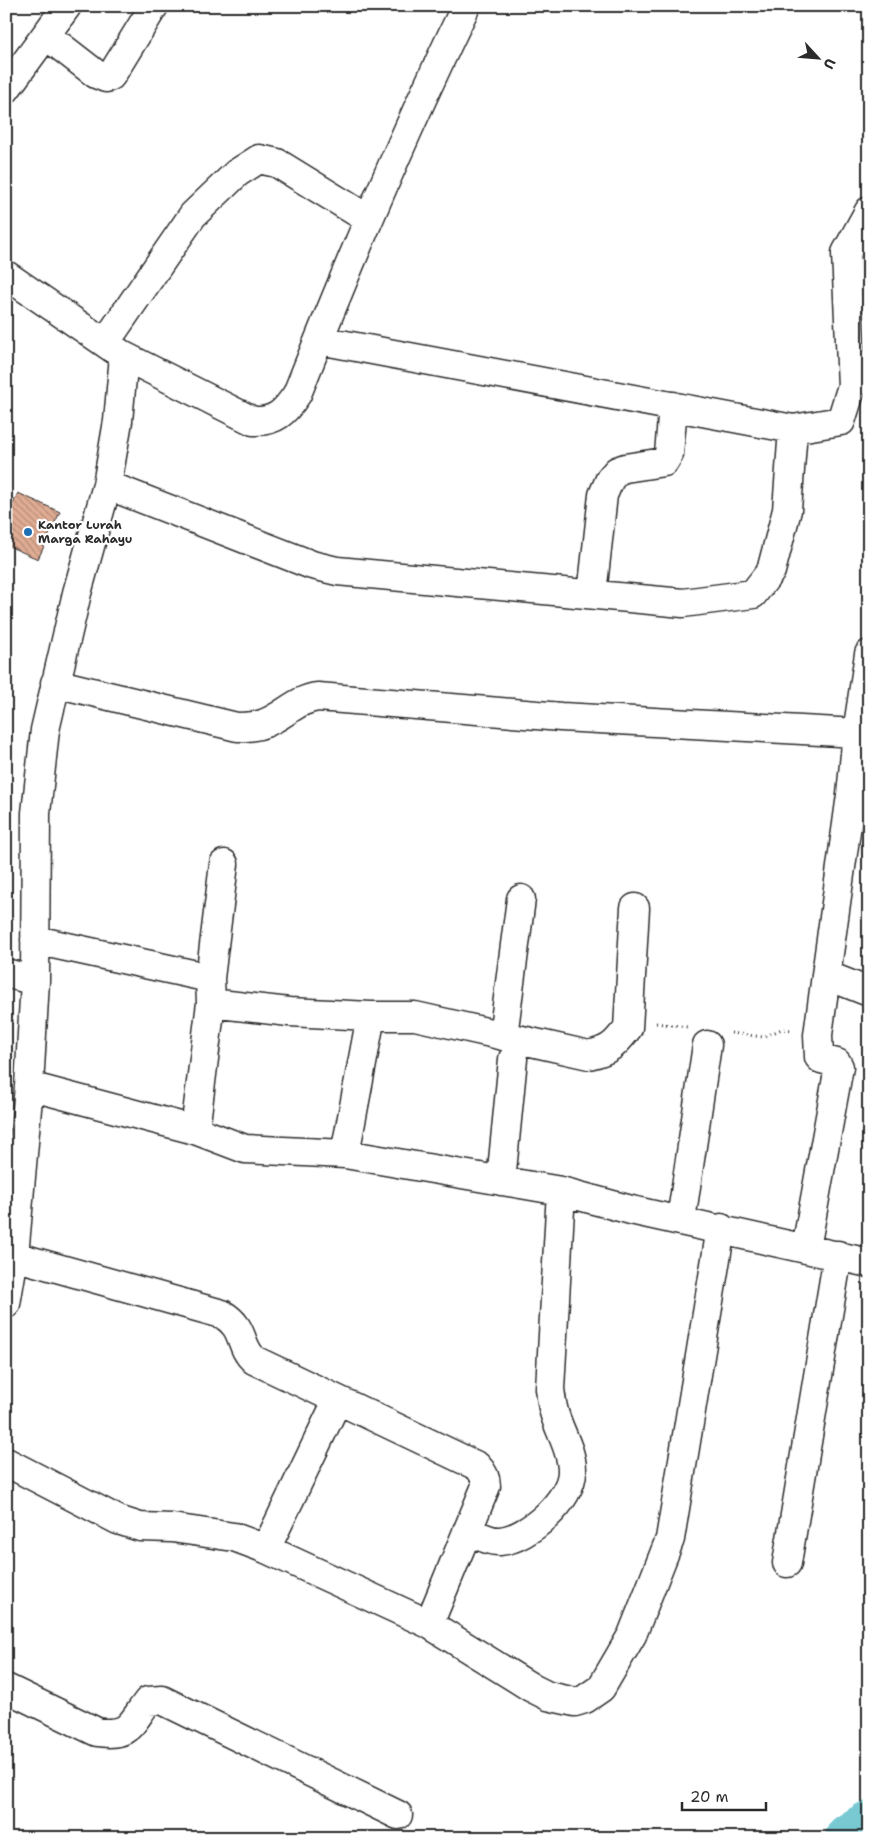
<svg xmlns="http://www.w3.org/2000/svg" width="875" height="1844" font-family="'Shantell Sans',sans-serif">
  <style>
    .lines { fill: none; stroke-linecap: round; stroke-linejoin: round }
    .river { stroke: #79c9d3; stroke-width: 50 }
    .building { fill: url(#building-back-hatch); stroke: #2b2b2b }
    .street-casing { stroke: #2b2b2b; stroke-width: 31 }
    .path { stroke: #2b2b2b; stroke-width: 3; stroke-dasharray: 1 4; stroke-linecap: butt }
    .street { stroke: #fff; stroke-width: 28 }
    .poi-dot { fill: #1f6fb2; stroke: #fff; stroke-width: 2 }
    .labels { text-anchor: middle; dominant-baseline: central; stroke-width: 4.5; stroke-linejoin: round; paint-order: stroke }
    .poi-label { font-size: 12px; font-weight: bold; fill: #2b2b2b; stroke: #fff; text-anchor: start }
  </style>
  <defs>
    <pattern id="building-back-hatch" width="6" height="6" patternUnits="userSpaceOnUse" patternTransform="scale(1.25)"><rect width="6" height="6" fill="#e0ac93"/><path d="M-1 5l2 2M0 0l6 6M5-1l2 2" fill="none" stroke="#b68c78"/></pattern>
  </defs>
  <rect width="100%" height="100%" fill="#fff"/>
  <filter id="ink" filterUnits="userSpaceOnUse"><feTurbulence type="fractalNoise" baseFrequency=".02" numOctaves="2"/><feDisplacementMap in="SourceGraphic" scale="10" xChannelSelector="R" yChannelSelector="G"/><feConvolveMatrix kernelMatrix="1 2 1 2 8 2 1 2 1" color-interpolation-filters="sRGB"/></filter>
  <g filter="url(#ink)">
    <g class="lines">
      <path class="river" d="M850 1838 869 1826"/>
    </g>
    <path class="building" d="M18 493 60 512 38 559 6 545V518Z"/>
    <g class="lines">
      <g class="street-casing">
        <path id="street" d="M47 36 96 74 106 78 111 76 154 6
          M6 89 67 6
          M6 275 124 356 118 421 107 485 77 593 45 730 36 813 35 981 29 1086 14 1256 6 1304
          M319 340 793 429 841 421 852 386 846 253 869 211
          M105 343 193 215 237 173 259 159 277 163 368 219
          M124 356 253 421C276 422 285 412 297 394 349 263 404 133 466 6
          M107 485 312 565 337 571 683 603 753 594 771 571 787 510 793 429
          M592 594 603 495 610 479 617 471 625 468 664 462 669 454 673 406
          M55 683 237 727C247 727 256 727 265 723 284 716 297 699 318 697L561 717 857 733 869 654
          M869 734 857 733 851 795 826 975 869 992
          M35 940 210 978 211 1003 289 1012 371 1016H415L589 1055C610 1050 614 1046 628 1028L635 908
          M6 973 35 981
          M210 978 224 864
          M503 1036 521 899
          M29 1086 195 1130 245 1149 345 1154 561 1191 631 1210 869 1263
          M195 1130 211 1003
          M345 1154 371 1016
          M501 1181 513 1059
          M681 1220 707 1045
          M806 1248 839 1067 837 1063 821 1059 819 1057 818 1035 826 975
          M14 1256 222 1314C246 1328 238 1345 254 1360L477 1466C483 1472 486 1477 486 1486L429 1624
          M6 1462 118 1520 140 1527 172 1528 234 1537 266 1549 429 1624 532 1688 548 1696 575 1702 585 1699 601 1688 632 1635 670 1539 721 1228
          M467 1531C477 1534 490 1542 500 1541 528 1539 573 1499 572 1470 572 1450 559 1431 554 1412 552 1405 551 1397 550 1389L561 1191
          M266 1549 337 1401
          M787 1563 838 1255
          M6 1688 97 1732C130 1737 130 1724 148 1701L162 1700 398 1815"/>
      </g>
      <path class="path" d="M656 1023 687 1027
        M731 1033 763 1037 782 1029 792 1030"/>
      <use href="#street" class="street"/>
    </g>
  </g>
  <circle class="poi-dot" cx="28" cy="532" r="5"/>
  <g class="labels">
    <g class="poi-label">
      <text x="38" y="525">Kantor Lurah<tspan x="38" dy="14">Marga Rahayu</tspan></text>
    </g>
  </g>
  <rect width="875" height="1844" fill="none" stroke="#fff" stroke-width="25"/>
  <rect x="12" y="12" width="850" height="1819" fill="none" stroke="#2b2b2b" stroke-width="2" filter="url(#ink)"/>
  <g transform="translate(818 58) rotate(116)" stroke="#ffffff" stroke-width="4" paint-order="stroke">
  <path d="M0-4L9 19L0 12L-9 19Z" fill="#2b2b2b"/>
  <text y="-8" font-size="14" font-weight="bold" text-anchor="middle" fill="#2b2b2b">U</text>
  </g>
  <path d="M682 1802v8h84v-8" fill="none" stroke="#2b2b2b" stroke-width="2.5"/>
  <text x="690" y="1802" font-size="15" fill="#2b2b2b" stroke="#ffffff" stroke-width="4" paint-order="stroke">20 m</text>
</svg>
